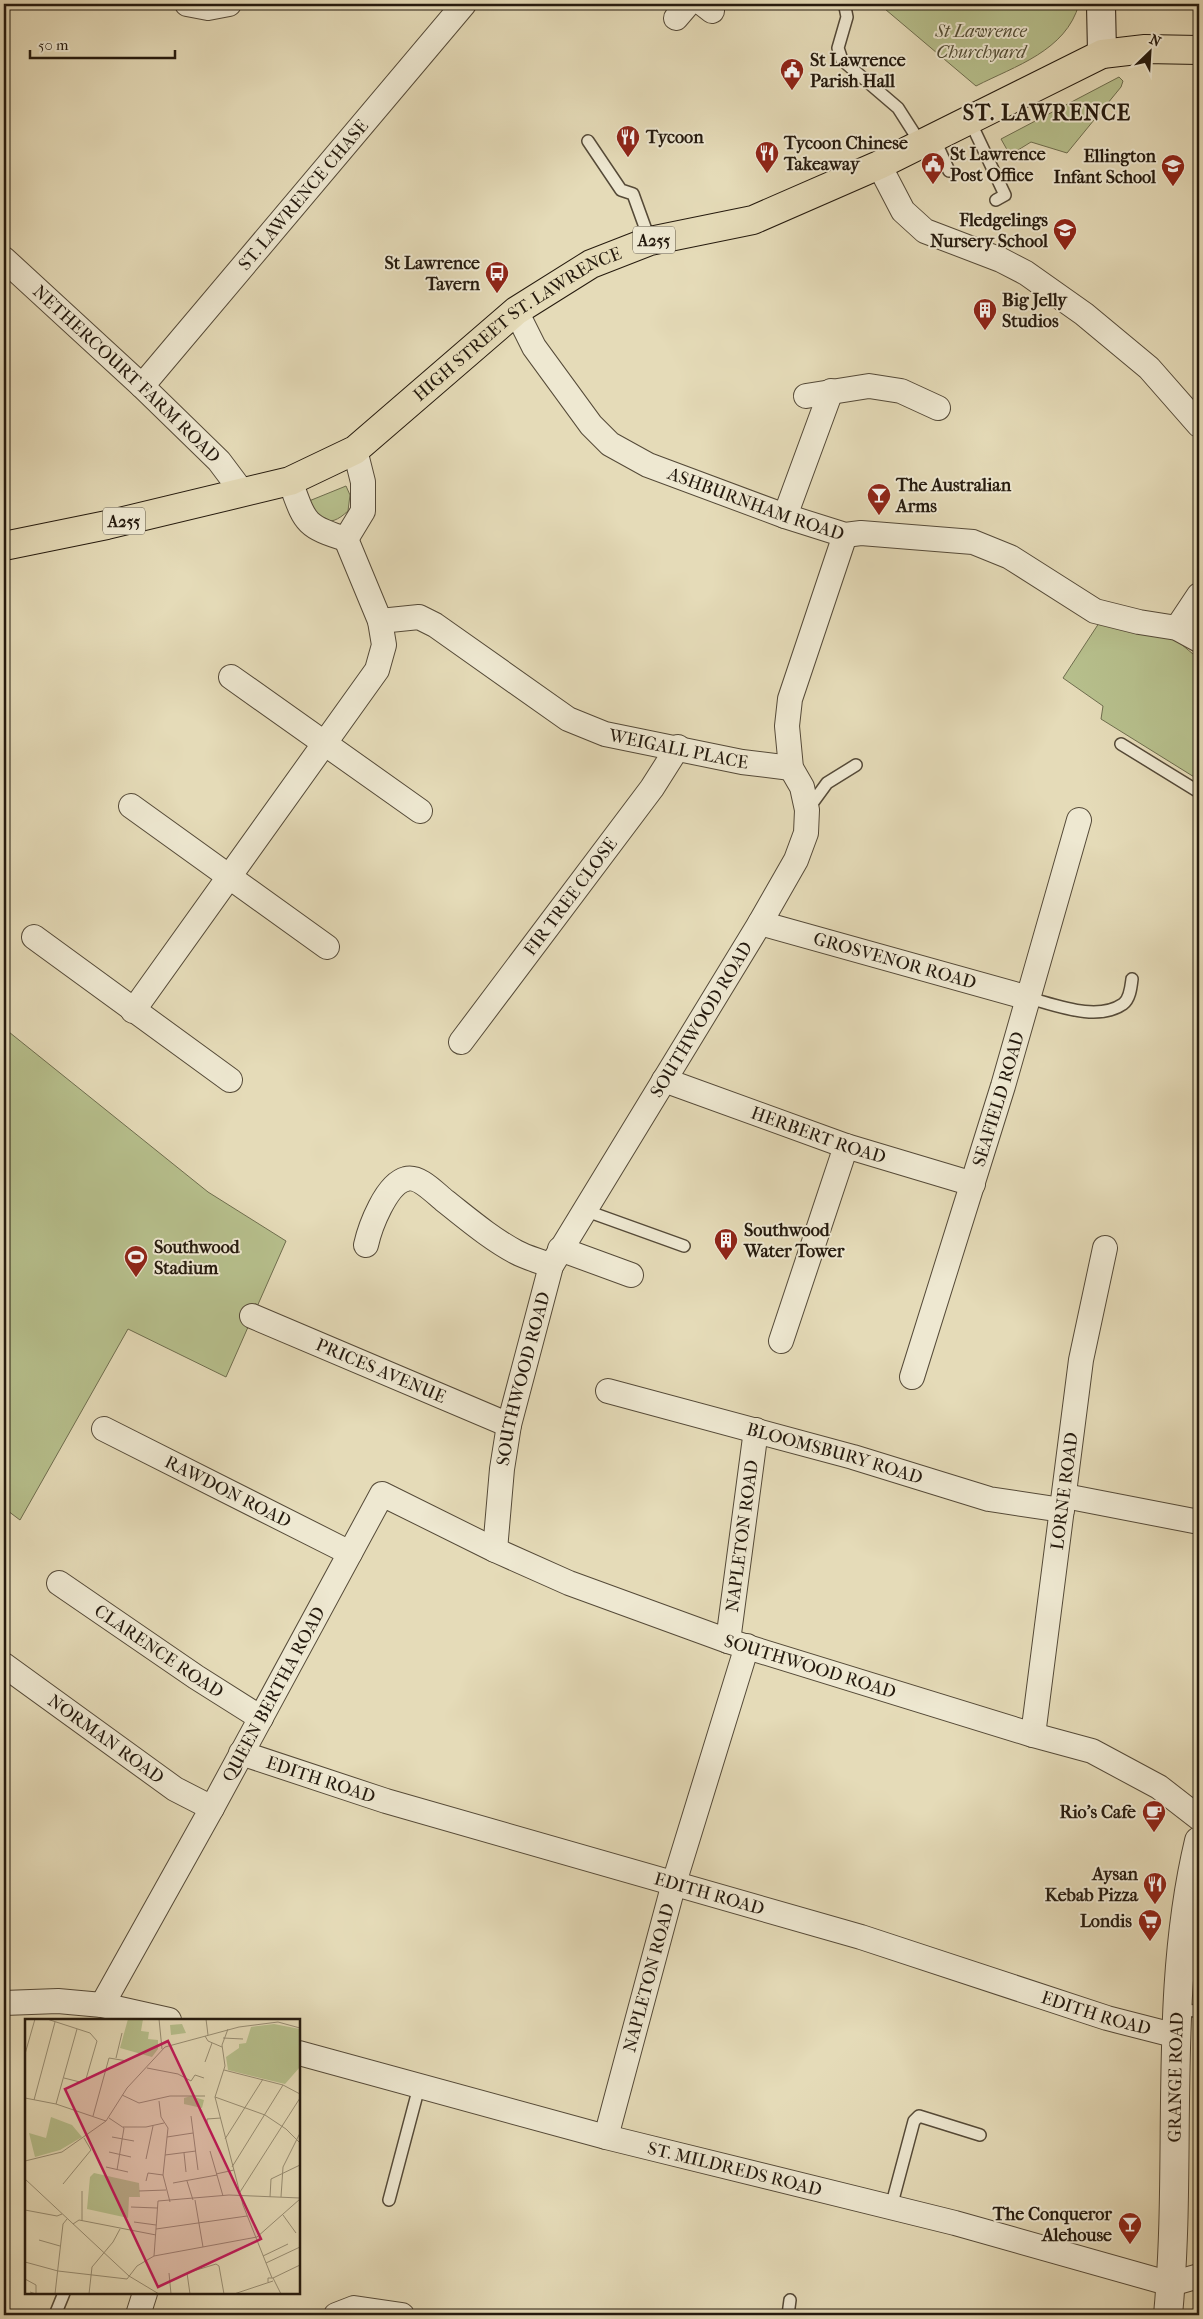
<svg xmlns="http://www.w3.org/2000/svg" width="1203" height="2319" font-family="'IM FELL French Canon',serif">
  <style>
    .green { fill: #b7c08d; stroke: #6e6d4e }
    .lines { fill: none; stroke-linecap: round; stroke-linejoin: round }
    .service-casing { stroke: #554a38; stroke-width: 14 }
    .minor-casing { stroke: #554a38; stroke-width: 26 }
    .tertiary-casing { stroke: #554a38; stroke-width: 30 }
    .secondary-casing { stroke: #251a0e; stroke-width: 30 }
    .primary-casing { stroke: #251a0e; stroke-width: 30 }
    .service { stroke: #eee8d1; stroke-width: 11 }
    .minor { stroke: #eee8d1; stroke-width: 24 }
    .tertiary { stroke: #eee8d1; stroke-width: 28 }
    .secondary { stroke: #eee8d1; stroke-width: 28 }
    .primary { stroke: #e5dbb8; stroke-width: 28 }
    .labels { text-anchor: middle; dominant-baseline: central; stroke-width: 4; stroke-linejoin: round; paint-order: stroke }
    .shield { fill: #eee8d1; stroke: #615848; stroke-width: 1 }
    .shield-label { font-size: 16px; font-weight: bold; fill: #251a0e }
    .park-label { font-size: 18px; font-style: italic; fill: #514c34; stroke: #eee8d1 }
    .poi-label { font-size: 18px; font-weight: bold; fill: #251a0e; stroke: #eee8d1; text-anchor: start }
    .street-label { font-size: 18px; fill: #251a0e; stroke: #eee8d1 }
    .district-label { font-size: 22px; font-weight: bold; letter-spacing: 1px; fill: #251a0e; stroke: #eee8d1 }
    .inset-road { fill: none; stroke: #988e74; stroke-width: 1 }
    .view { fill: #c2185b; fill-opacity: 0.15; stroke: #c2185b; stroke-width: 2.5 }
    .inset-edge { fill: none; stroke: #251a0e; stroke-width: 2.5 }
  </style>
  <rect width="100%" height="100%" fill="#e5dbb8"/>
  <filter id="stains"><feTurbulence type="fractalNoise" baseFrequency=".004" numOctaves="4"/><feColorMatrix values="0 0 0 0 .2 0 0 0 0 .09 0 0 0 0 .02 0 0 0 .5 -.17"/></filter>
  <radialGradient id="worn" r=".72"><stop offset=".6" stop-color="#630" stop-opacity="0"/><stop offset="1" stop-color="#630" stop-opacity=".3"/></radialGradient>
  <path class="green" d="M879 4H1079C1066 51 1015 66 976 86Z
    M1119 77 1123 81 1121 87 1067 153 1031 142 1010 155 1001 139Z
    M346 486 350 495 348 511C338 520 331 524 318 519L309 501Z
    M1101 620 1169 634 1199 659V780L1101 719 1103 706 1063 678Z
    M4 1028 208 1192 286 1241 226 1377 128 1329 20 1520 4 1508Z"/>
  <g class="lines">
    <g class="service-casing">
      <path id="service" d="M842 4 845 7 847 17 838 48 842 60 898 108 921 144
        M969 119 1005 195 996 200
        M934 138 949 171
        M588 141 621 190 633 194 650 241
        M1121 744 1199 792
        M808 809 827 783 856 765
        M1029 998C1056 1005 1097 1022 1123 1004 1130 999 1131 987 1132 979
        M584 1210 684 1246
        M1177 2010 1199 2011
        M389 2200 419 2087
        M891 2207 914 2121 919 2116 980 2135
        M55 2315 64 2293
        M788 2315 790 2300"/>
    </g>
    <g class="minor-casing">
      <g id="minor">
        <path d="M187 4 208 8 229 4"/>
        <path d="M703 4 712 11"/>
        <path d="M676 18 688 4"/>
        <path d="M879 165 903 211 925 231 1001 260 1026 273 1084 314 1149 368 1199 425"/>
        <path id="s1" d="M4 259 142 386 219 461 243 493"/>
        <path id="s2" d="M516 311 534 347 591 425 610 444 648 465 785 516 845 535 861 533 973 542 1010 557 1095 611 1139 622 1177 628 1199 640"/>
        <path id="s3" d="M142 386 464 4"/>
        <path d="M806 396 869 386 901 391 938 408"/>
        <path d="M290 481C305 521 303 526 346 539"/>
        <path d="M785 516 831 391"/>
        <path d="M346 539 363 511V482L355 450"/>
        <path id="s4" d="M380 621 419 617 435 625 568 719 605 734 742 762 791 768"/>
        <path d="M1177 628 1199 595"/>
        <path d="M231 677 420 811"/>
        <path d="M131 806 327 947"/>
        <path id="s5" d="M760 923 1029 998"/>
        <path d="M34 937 230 1080"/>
        <path d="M133 1011 377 670 384 645 380 621 346 539"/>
        <path id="s6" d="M461 1042 652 788 678 747"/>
        <path id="s7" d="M664 1080 846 1146 973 1184"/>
        <path d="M366 1245C370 1227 386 1184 406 1179 419 1175 436 1194 445 1201 468 1219 490 1238 516 1252 527 1258 540 1261 551 1266"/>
        <path d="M560 1249 631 1275"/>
        <path id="s8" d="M252 1316 509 1425"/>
        <path d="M781 1341 846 1146"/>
        <path id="s9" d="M912 1377 1003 1086 1079 820"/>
        <path id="s10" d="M608 1391 853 1457 989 1499 1062 1510"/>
        <path id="s11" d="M104 1429 350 1553"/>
        <path d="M1065 1496 1199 1522"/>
        <path id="s12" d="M495 1550 502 1469 509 1425 551 1266 760 923 796 860 806 833 807 810 802 787 791 768 787 726 790 699 845 535"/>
        <path id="s13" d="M59 1583 196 1677 261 1718"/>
        <path id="s14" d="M728 1641 756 1430"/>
        <path id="s15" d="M4 1665 175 1789 212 1808"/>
        <path id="s16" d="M1033 1735 1081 1360 1105 1248"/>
        <path id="s17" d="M241 1753 386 1801 861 1937 1107 2018 1177 2036"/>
        <path d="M4 2003 58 2001 102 2005 169 2020"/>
        <path id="s18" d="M102 2005 212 1808 382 1494 495 1550 569 1583 728 1641 1033 1735 1092 1751 1159 1787 1199 1818"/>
        <path id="s19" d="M299 2053 606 2137 955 2223 1171 2284 1199 2276"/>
        <path id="s20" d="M606 2137 674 1883 747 1646"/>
        <path d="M138 2315 145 2293"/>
        <path d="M336 2315 354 2308 402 2315"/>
      </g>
    </g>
    <g class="tertiary-casing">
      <g id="tertiary">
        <path id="s21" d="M1168 2315C1183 2158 1162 1996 1199 1841"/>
      </g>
    </g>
    <g class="secondary-casing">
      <path id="secondary" d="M1101 4 1102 54"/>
    </g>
    <g class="primary-casing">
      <g id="primary">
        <path id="s22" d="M4 546 107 525 290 481 355 450 516 311 591 264 650 241 753 220 879 165 1102 54 1145 49 1199 50"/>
      </g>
    </g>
    <use href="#service" class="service"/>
    <use href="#minor" class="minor"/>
    <use href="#tertiary" class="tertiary"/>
    <use href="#secondary" class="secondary"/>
    <use href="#primary" class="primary"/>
  </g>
  <defs>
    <g id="civic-pin" transform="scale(1.25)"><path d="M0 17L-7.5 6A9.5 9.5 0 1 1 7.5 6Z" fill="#8f2418" stroke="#eee8d1"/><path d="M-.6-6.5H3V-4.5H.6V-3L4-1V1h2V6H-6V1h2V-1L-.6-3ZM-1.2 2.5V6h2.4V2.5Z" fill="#fff"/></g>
    <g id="restaurant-pin" transform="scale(1.25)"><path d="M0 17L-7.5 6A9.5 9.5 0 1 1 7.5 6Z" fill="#8f2418" stroke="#eee8d1"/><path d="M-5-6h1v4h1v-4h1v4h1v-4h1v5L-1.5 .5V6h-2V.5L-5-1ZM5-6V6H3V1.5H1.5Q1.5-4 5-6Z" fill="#fff"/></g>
    <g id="school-pin" transform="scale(1.25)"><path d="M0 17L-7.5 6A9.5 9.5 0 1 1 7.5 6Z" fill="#8f2418" stroke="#eee8d1"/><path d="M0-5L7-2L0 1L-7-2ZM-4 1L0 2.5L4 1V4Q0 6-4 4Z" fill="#fff"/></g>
    <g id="bus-pin" transform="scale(1.25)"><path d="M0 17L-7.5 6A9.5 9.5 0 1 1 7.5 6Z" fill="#8f2418" stroke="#eee8d1"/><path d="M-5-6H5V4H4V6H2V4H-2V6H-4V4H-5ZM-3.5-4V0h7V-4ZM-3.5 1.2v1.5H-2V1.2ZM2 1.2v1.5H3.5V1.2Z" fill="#fff"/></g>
    <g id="building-pin" transform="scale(1.25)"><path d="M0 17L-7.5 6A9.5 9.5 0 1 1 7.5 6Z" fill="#8f2418" stroke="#eee8d1"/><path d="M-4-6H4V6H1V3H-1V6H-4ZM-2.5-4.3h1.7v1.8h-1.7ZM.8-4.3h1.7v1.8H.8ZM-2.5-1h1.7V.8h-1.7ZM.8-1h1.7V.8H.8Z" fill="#fff"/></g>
    <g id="bar-pin" transform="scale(1.25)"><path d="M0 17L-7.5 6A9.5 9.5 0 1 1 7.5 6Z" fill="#8f2418" stroke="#eee8d1"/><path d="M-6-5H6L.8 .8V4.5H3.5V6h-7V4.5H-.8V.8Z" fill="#fff"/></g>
    <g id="stadium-pin" transform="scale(1.25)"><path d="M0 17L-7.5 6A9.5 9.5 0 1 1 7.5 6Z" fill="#8f2418" stroke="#eee8d1"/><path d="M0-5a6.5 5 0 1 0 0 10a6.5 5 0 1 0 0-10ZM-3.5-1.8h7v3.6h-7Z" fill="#fff"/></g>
    <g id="cafe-pin" transform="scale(1.25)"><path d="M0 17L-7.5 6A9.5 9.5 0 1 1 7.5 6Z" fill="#8f2418" stroke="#eee8d1"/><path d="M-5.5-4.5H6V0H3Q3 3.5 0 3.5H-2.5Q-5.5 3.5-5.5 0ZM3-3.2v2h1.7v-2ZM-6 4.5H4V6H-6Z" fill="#fff"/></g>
    <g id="supermarket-pin" transform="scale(1.25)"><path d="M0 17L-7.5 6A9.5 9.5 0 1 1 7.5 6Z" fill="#8f2418" stroke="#eee8d1"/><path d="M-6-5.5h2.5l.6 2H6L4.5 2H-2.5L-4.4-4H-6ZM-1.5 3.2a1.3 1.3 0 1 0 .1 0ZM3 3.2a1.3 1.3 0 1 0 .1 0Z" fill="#fff"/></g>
  </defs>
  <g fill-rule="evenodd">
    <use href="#civic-pin" x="792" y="70"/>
    <use href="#restaurant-pin" x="628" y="137"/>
    <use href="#restaurant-pin" x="767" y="153"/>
    <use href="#civic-pin" x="933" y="164"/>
    <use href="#school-pin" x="1173" y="166"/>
    <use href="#school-pin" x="1065" y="230"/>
    <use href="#bus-pin" x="497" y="273"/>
    <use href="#building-pin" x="985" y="310"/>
    <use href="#bar-pin" x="879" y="495"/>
    <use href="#building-pin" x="726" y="1240"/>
    <use href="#stadium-pin" x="136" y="1257"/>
    <use href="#cafe-pin" x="1154" y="1812"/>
    <use href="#restaurant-pin" x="1155" y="1884"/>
    <use href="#supermarket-pin" x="1150" y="1921"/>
    <use href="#bar-pin" x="1130" y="2224"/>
  </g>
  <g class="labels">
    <g class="shield">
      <rect x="633" y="226.5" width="42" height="27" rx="4"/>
      <rect x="103" y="507.5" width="42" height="27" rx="4"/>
    </g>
    <g class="shield-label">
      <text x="654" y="240">A255</text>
      <text x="124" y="521">A255</text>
    </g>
    <g class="park-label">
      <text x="981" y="31">St Lawrence<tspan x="981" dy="21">Churchyard</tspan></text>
    </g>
    <g class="poi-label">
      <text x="810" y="60">St Lawrence<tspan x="810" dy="21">Parish Hall</tspan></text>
      <text x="646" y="137">Tycoon</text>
      <text x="784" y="143">Tycoon Chinese<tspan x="784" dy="21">Takeaway</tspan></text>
      <text x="950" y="154">St Lawrence<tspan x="950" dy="21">Post Office</tspan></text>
      <text x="1156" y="156" text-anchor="end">Ellington<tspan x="1156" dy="21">Infant School</tspan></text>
      <text x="1048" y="220" text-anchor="end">Fledgelings<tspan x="1048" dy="21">Nursery School</tspan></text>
      <text x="480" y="263" text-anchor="end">St Lawrence<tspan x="480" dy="21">Tavern</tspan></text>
      <text x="1002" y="300">Big Jelly<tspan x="1002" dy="21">Studios</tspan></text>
      <text x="896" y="485">The Australian<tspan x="896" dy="21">Arms</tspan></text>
      <text x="744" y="1230">Southwood<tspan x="744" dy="21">Water Tower</tspan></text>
      <text x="154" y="1247">Southwood<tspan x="154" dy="21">Stadium</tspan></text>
      <text x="1136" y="1812" text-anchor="end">Rio's Cafe</text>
      <text x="1138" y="1874" text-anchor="end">Aysan<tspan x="1138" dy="21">Kebab Pizza</tspan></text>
      <text x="1132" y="1921" text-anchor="end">Londis</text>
      <text x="1112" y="2214" text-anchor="end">The Conqueror<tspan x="1112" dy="21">Alehouse</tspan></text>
    </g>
    <g class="street-label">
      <text stroke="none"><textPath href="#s3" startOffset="250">ST. LAWRENCE CHASE</textPath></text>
      <text stroke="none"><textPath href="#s22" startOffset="572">HIGH STREET ST. LAWRENCE</textPath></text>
      <text stroke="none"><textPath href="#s1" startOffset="168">NETHERCOURT FARM ROAD</textPath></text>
      <text stroke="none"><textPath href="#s2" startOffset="322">ASHBURNHAM ROAD</textPath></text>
      <text stroke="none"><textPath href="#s4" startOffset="335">WEIGALL PLACE</textPath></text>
      <text stroke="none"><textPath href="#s6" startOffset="182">FIR TREE CLOSE</textPath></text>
      <text stroke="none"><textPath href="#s5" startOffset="140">GROSVENOR ROAD</textPath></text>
      <text stroke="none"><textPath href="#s12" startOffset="579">SOUTHWOOD ROAD</textPath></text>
      <text stroke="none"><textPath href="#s9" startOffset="291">SEAFIELD ROAD</textPath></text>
      <text stroke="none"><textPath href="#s7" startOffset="164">HERBERT ROAD</textPath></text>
      <text stroke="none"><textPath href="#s8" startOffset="140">PRICES AVENUE</textPath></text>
      <text stroke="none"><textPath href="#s12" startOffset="174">SOUTHWOOD ROAD</textPath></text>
      <text stroke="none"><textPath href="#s10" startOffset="235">BLOOMSBURY ROAD</textPath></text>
      <text stroke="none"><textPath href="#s11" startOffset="139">RAWDON ROAD</textPath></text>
      <text stroke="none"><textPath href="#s16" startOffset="246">LORNE ROAD</textPath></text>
      <text stroke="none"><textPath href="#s14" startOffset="106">NAPLETON ROAD</textPath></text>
      <text stroke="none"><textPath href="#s13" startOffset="121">CLARENCE ROAD</textPath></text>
      <text stroke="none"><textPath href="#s18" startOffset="1045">SOUTHWOOD ROAD</textPath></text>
      <text stroke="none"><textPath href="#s18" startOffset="355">QUEEN BERTHA ROAD</textPath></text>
      <text stroke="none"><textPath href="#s15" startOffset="126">NORMAN ROAD</textPath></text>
      <text stroke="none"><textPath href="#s17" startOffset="84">EDITH ROAD</textPath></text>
      <text stroke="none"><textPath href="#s17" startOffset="489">EDITH ROAD</textPath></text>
      <text stroke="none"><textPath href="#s20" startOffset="165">NAPLETON ROAD</textPath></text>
      <text stroke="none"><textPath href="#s17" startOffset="894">EDITH ROAD</textPath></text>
      <text stroke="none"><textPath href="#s21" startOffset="238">GRANGE ROAD</textPath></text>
      <text stroke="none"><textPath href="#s19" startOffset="451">ST. MILDREDS ROAD</textPath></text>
    </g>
    <g class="district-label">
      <text x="1047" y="113">ST. LAWRENCE</text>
    </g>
  </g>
  <g transform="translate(25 2019)">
    <rect width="275" height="275" fill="#e5dbb8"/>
    <path d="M103 0H118L116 12 124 13 123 20 133 21V30L127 38 95 29ZM157 5 161 14 146 16 145 6ZM249 5 275 10V48L260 65 203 51 201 38 214 29V25L221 24 226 8ZM166 77 179 81 177 89 159 85V79ZM26 98 47 106 57 118 35 131 10 138 4 114 21 119ZM69 154 114 164 115 178H104L103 199 62 190 65 158Z" fill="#b7c08d"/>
    <path class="inset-road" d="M22 0 65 14 72 22 61 60 55 63 39 59M134 0 137 30M181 0 183 16M203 10 197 26 200 47 190 78 218 186 247 259M180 17 183 22 197 28M198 19 218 20M0 35 10 0M91 39 97 14M180 43 187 24M122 49 153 55 166 62M199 51 258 66 275 75M166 62 170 56 179 59M97 76 114 84 145 77H180M190 78 240 96 261 110 275 124M0 79 31 85 81 102M9 81 30 3M134 82 136 98 143 109 138 156 145 183M31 85 52 10M68 97 84 39 102 42M166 97 173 151M84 99 99 109 92 151M182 104V100L196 99M98 108H121L139 104M87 118 109 122M142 118 168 114M200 120 238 60M185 132 198 177M84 133 106 138M159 134 161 153M140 136 171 132M121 140 128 107M0 142 37 133 81 102 102 69 140 28 214 8 253 3 275 9M81 148 103 153M207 148 258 66M191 155 209 151M0 160 104 257 134 275M121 162 123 154 138 156M162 162 168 181M148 164 192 156M38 165 66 131 59 119M57 172V202M114 172 141 171M215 173 275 79M245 178 246 160 275 146M256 178 258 148 275 114M170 181 178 228M106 188 132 189M0 191 32 197 37 195M258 196 271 214M109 203 131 206M48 205 54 201 131 216M131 210 222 197M14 221 35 227M129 237 133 182 204 176 275 179M238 237 263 225M0 243 33 252 102 260 112 247 129 237 232 218 275 180M241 244 275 228M144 254 146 275M248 259 275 246M0 260 11 266V275L5 273M243 263V259H248L256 275M30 275 38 205 42 200M64 275 67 248 88 223 95 210M165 275 162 254 191 245 194 247 199 275M209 275 248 262"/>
    <path class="view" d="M143 22 236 220 133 268 40 70Z"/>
    <rect width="275" height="275" class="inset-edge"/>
  </g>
  <rect width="1203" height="2319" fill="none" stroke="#e5dbb8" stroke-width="20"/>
  <rect x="5" y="5" width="1193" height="2309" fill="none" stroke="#251a0e" stroke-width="2.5"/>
  <rect x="10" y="10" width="1183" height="2299" fill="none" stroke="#251a0e"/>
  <g transform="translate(1150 52) rotate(25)" stroke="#eee8d1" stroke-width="4" paint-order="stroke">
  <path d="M0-4L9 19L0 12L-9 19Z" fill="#251a0e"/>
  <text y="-8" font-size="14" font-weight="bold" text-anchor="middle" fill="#251a0e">N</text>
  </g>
  <path d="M30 50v8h145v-8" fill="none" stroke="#251a0e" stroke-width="2.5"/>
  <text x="38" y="50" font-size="15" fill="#251a0e" stroke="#eee8d1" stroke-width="4" paint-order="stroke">50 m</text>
  <rect width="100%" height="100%" filter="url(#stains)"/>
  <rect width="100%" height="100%" fill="url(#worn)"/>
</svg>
